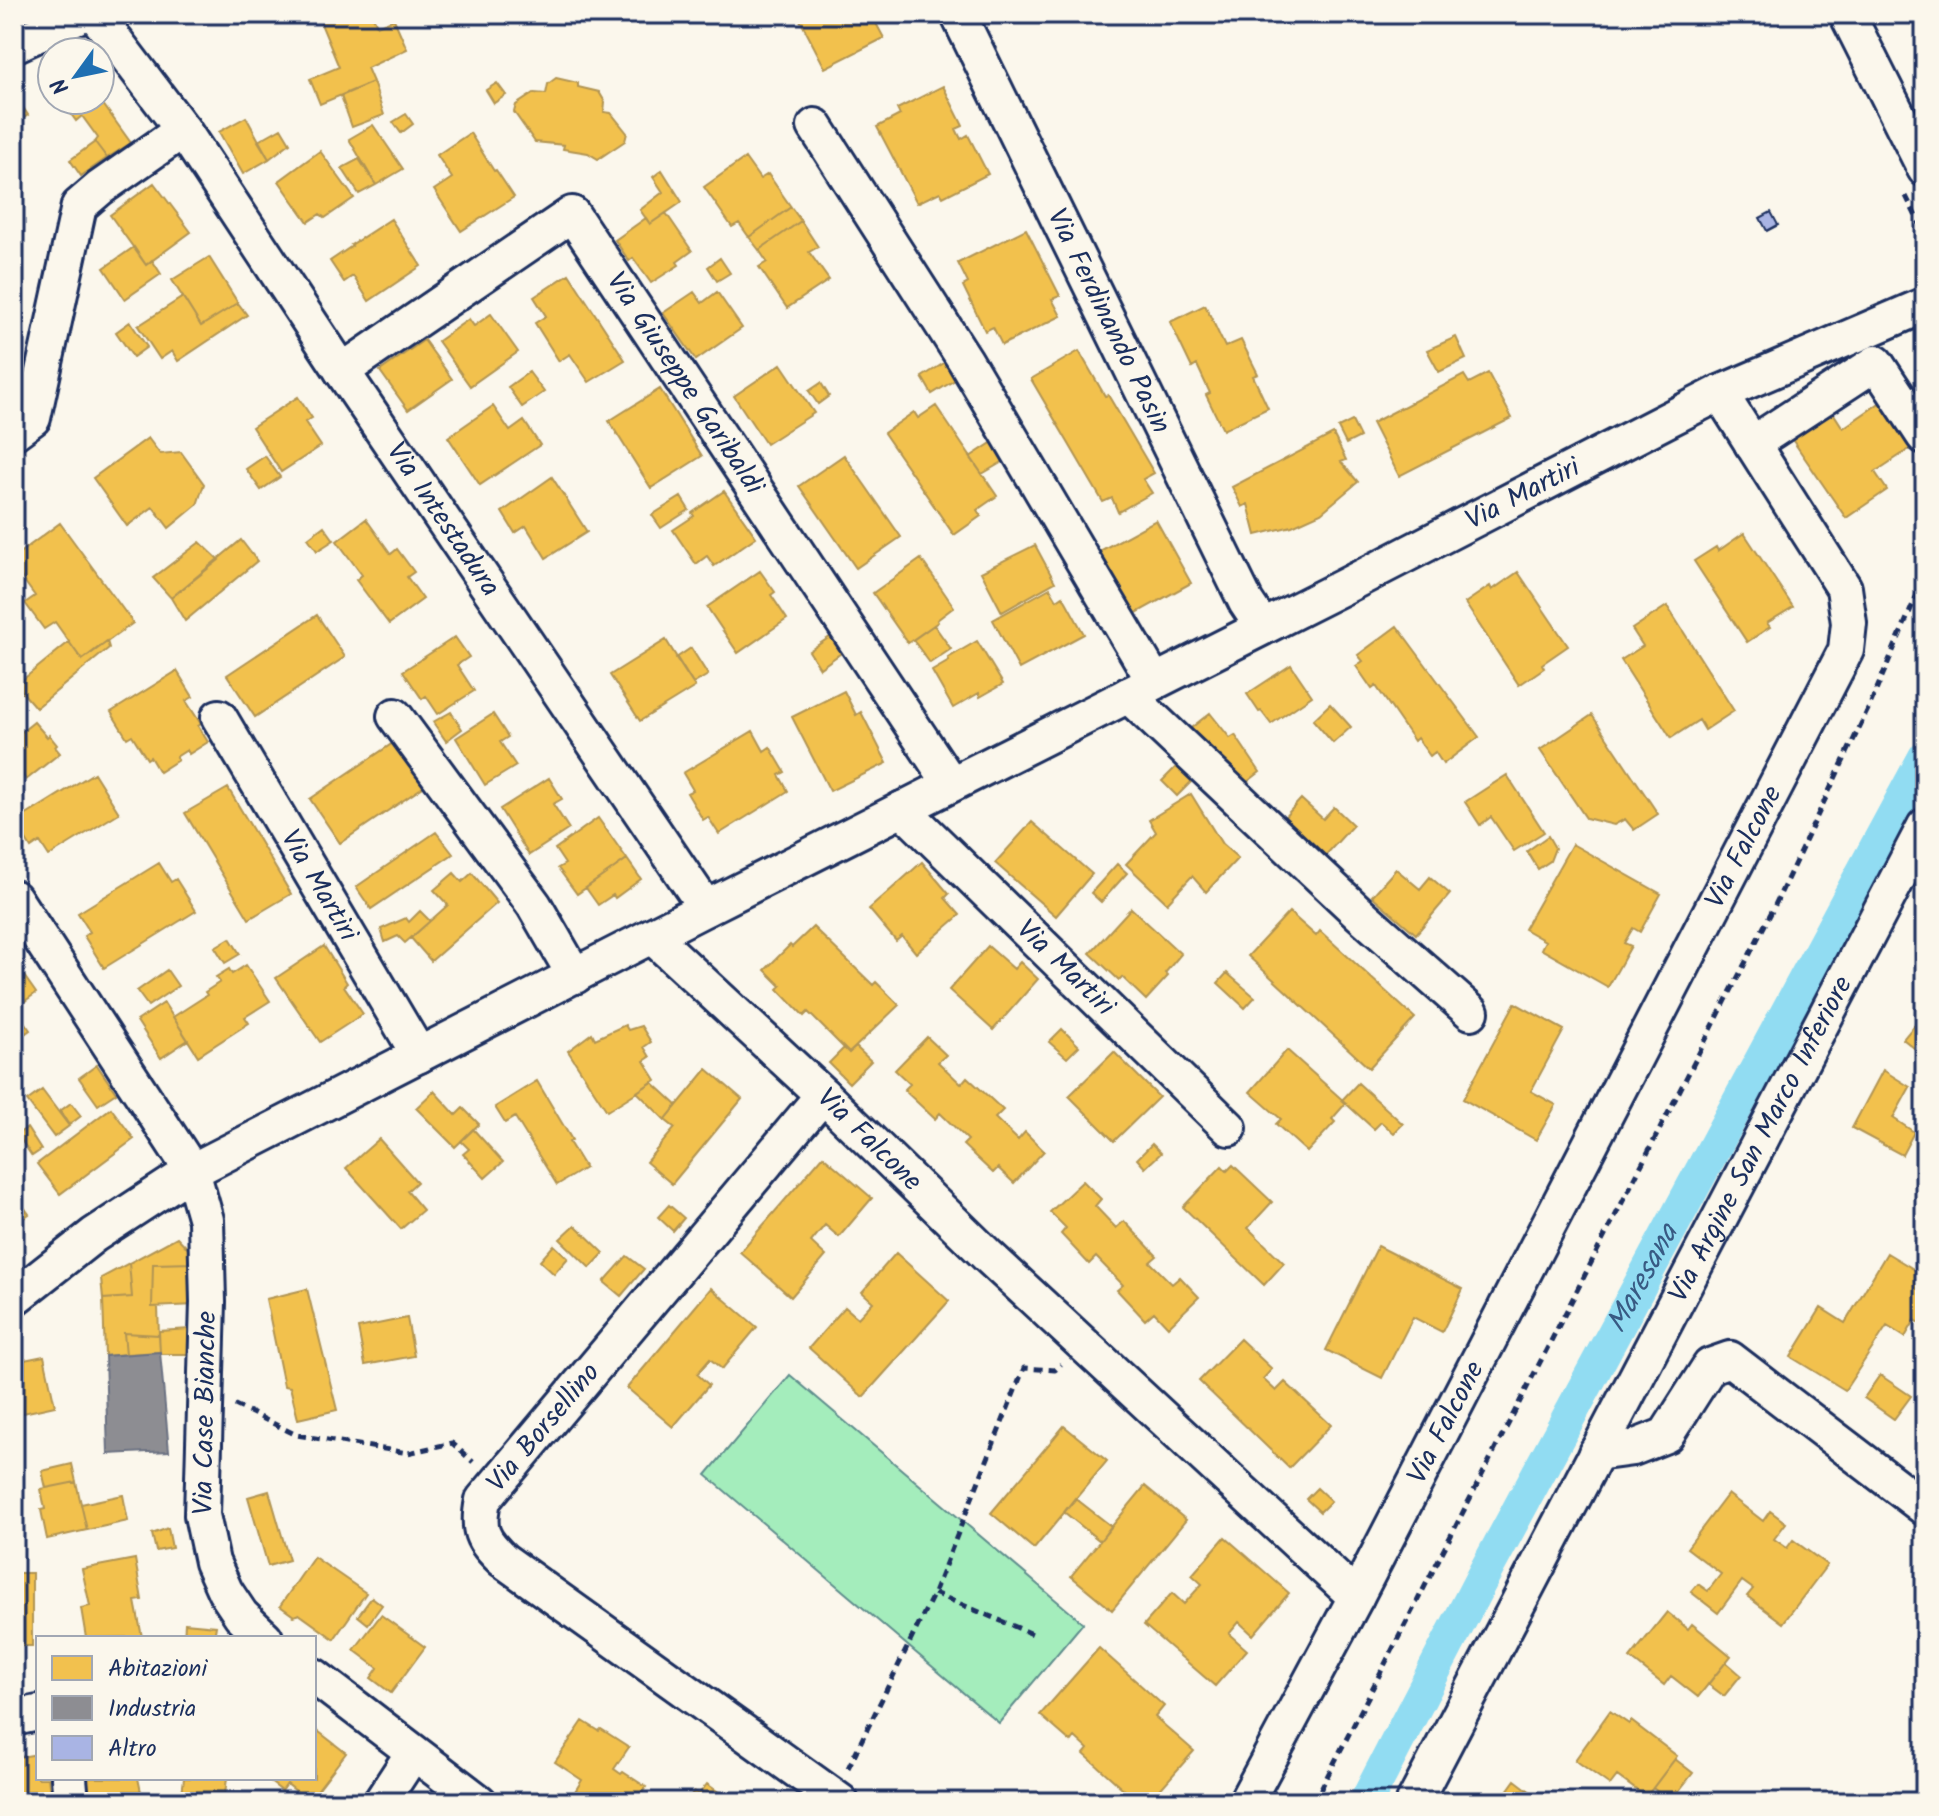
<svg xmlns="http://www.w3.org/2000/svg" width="1939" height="1816" font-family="Kalam,sans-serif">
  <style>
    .green { fill: #a4edbc; stroke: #608e8d; stroke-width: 2 }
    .homes { fill: #f2c14e; stroke: #b29553; stroke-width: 2 }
    .industry { fill: #8d8d92; stroke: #6b7182; stroke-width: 2 }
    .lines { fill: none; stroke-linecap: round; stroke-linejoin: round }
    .canal { stroke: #91dcf2; stroke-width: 34 }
    .building { fill: #a9b4e4; stroke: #1b2f5e; stroke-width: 2 }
    .minor-casing { stroke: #1b2f5e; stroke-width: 40 }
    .path { stroke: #1b2f5e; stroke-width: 5; stroke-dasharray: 8 6; stroke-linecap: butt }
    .minor { stroke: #fbf7ec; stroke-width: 34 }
    .labels { text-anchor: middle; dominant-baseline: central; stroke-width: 8; stroke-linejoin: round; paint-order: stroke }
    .street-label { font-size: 28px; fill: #1b2f5e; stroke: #fbf7ec }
    .water-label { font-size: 30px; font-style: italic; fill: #385a83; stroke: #fbf7ec }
  </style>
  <rect width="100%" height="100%" fill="#fbf7ec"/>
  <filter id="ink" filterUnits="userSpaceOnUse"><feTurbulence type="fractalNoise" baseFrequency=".0125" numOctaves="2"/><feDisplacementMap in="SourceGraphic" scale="16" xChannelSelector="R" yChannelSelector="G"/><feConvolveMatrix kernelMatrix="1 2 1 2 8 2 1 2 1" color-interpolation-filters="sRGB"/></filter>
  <g filter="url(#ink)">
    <path class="green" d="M790 1375 1083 1623 999 1723 706 1475Z"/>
    <path class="homes" d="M317 14H372L377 26 394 19 407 49 367 68 373 82 320 104 310 79 339 67Z
      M797 14H871L884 38 825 68Z
      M556 78 578 83V87L599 92 605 102 604 112 611 113 627 133 625 141 598 159 588 153 563 149 564 145 535 142 514 112 516 105 534 93 546 94 548 84Z
      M373 82 384 115 352 127 341 96Z
      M497 83 506 95 494 103 486 90Z
      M943 86 963 126 956 129 961 139 968 135 988 174 943 197 940 192 917 203 877 127 900 115 897 109Z
      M14 94 28 115 14 125Z
      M81 100H100L131 143 107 158 95 142 98 138 82 116 76 121 68 110Z
      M406 114 413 124 401 133 393 122Z
      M246 117 269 159 243 174 219 132Z
      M373 125 403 169 376 185 349 139Z
      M281 128 290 143 269 159 258 141Z
      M470 133 494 171 496 170 514 197 461 231 434 190 452 178 437 155Z
      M95 142 107 158 81 176 70 160Z
      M320 151 354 198 325 218 320 214 308 222 279 181Z
      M745 158 760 179 768 174 791 207 749 237 739 223 732 227 704 187Z
      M359 159 376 185 359 194 342 168Z
      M662 170 682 202 650 224 640 210 663 192 653 177Z
      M154 183 191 232 146 265 110 215Z
      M791 207 801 221 759 250 749 237Z
      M666 213 692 251 677 262 679 265 651 283 633 258 629 261 615 240 646 218 650 224Z
      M391 219 421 266 369 301 353 276 344 282 330 261 352 246 351 245Z
      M801 221 818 247 809 252 829 280 787 308 759 267 767 262 759 250Z
      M1026 229 1060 296 1052 299 1061 316 1002 345 993 327 985 331 963 286 968 283 958 263Z
      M134 247 146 265 152 260 161 274 125 299 104 268Z
      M209 257 238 303 201 326 172 280Z
      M720 258 730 273 717 281 708 267Z
      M569 274 625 360 589 382 570 354 559 361 535 323 546 316 534 297Z
      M694 292 702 303 717 292 742 328 696 360 663 313Z
      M183 297 201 326 238 303 247 315 178 361 172 351 160 359 138 326Z
      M1205 305 1225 347 1241 340 1258 374 1253 376 1268 408 1223 430 1206 395 1210 393 1197 365 1192 368 1170 322Z
      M491 314 518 352 470 386 438 341 469 319 474 326Z
      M130 322 147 347 133 357 116 332Z
      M1456 337 1466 359 1439 372 1427 350Z
      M424 340 452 379 408 410 380 371Z
      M1079 351 1105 396 1108 395 1154 473 1143 479 1152 493 1118 512 1112 498 1103 502 1031 379Z
      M952 358 963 375 932 394 922 377Z
      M781 364 814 413 766 444 734 396Z
      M529 372 544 392 522 407 508 387Z
      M1488 373 1512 418 1399 476 1372 423 1464 375 1469 383Z
      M821 383 829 396 818 404 809 391Z
      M660 389 702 456 651 488 609 421Z
      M298 397 312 418 305 422 321 446 281 472 252 427Z
      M1881 402 1911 448 1875 472 1887 490 1846 518 1789 435 1830 408 1843 428Z
      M493 406 510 431 524 421 540 445 480 485 448 437Z
      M936 406 997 496 977 510 981 516 954 535 884 433 914 412 918 418Z
      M1352 421 1360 437 1346 444 1338 428Z
      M1333 434 1346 460 1341 462 1358 482 1321 513 1292 526 1256 535 1248 504 1242 507 1232 487Z
      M148 438 160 454 181 452 204 484 197 505 169 528 153 507 127 526 93 478Z
      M999 438 1011 457 982 474 970 457Z
      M844 455 901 537 856 568 799 486Z
      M265 456 280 477 261 490 246 469Z
      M552 477 587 532 546 558 526 526 515 533 502 512Z
      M724 491 756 537 714 566 707 556 696 564 673 530 694 516 692 513Z
      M681 497 689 510 661 528 652 515Z
      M366 519 391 554 397 549 414 572 407 577 423 599 389 624 356 580 362 575 337 541Z
      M1156 520 1191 583 1133 615 1098 552Z
      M60 523 133 623 82 660 55 622 44 629 25 603 35 596 14 567V557Z
      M324 526 334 540 317 551 308 538Z
      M1744 533 1793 607 1767 623 1770 627 1747 642 1694 561 1716 547 1718 551Z
      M241 540 257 561 185 621 171 598Z
      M200 542 219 560 171 598 153 578Z
      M1035 545 1055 582 1002 612 981 572Z
      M921 559 954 607 937 620 938 622 908 643 873 593Z
      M760 571 775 592 771 595 787 619 738 653 707 607Z
      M1518 572 1568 646 1542 664 1544 668 1519 685 1465 603 1490 586 1492 590Z
      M1050 588 1057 600 1063 596 1084 634 1019 669 993 620Z
      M1667 606 1734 711 1705 730 1699 720 1671 738 1621 660 1643 646 1632 629Z
      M317 615 345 657 255 717 227 675Z
      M934 625 951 649 930 663 913 640Z
      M1397 626 1479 737 1443 764 1435 752 1430 756 1417 738 1414 741 1376 686 1372 689 1356 666 1363 661 1358 655Z
      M833 635 844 651 820 668 809 651Z
      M455 637 469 657 457 665 474 691 438 714 426 696 422 699 403 671Z
      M666 640 695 687 640 721 610 675Z
      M107 641 109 648 36 708 16 685 69 642 82 660Z
      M977 641 1003 684 980 697 979 693 953 708 932 671 949 661 948 658Z
      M691 648 708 675 693 684 676 658Z
      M1291 665 1312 696 1271 724 1261 711 1259 712 1247 694Z
      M177 671 193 697 186 701 201 724 198 726 208 742 189 754 187 750 176 757 178 760 159 772 150 757 147 759 132 735 127 738 111 712Z
      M844 691 856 715 861 712 887 763 830 791 792 717Z
      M1330 704 1351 727 1333 743 1313 720Z
      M451 712 462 729 446 741 433 722Z
      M1210 713 1230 738 1235 735 1260 772 1242 786 1226 772 1191 728Z
      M493 714 508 737 500 742 516 766 485 785 456 738Z
      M1592 715 1658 814 1634 830 1625 819 1614 825 1586 818 1540 750Z
      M34 722 47 737 49 735 57 745 55 747 60 753 26 780 23 775 14 782V738Z
      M753 731 764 751 770 747 785 772 779 775 788 791 719 834 708 817 703 820 687 793 693 790 683 773Z
      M399 739 429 783 340 843 310 799Z
      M1177 766 1192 781 1177 796 1162 781Z
      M94 773 119 813 49 856 40 842 31 848 15 822Z
      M1507 775 1544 832 1514 851 1491 817 1480 825 1465 802Z
      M549 778 562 799 553 804 569 829 529 855 500 809Z
      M228 788 291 894 249 919 185 813Z
      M1191 794 1222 844 1238 858 1206 892 1192 876 1167 903 1126 864 1156 832 1149 820Z
      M1301 799 1323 819 1334 807 1353 825 1324 857 1281 821Z
      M598 818 627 859 577 894 558 868 565 864 555 849Z
      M1032 822 1092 874 1056 916 995 863Z
      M436 832 453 854 371 909 356 887Z
      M1548 836 1555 848 1550 861 1538 869 1527 851Z
      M1572 844 1661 894 1640 932 1633 928 1624 943 1631 946 1608 987 1541 949 1545 941 1524 929Z
      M627 859 641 879 615 898 613 895 598 905 586 888Z
      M922 862 949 894 945 898 960 915 916 953 902 936 896 941 869 909Z
      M159 863 171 882 176 879 196 911 104 968 84 936 90 932 78 913Z
      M1117 864 1127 873 1101 902 1091 893Z
      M1396 869 1420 889 1430 877 1450 894 1416 934 1372 896Z
      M454 873 462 882 472 873 497 903 431 961 411 938 448 905 434 890Z
      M1131 908 1181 954 1165 973 1168 976 1146 1000 1122 977 1119 980 1090 953Z
      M420 911 430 921 405 943 398 936 385 942 381 929 406 918 409 922Z
      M1289 912 1316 936 1320 931 1415 1018 1369 1068 1248 956Z
      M813 927 873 985 876 982 899 1005 849 1053 808 1012 804 1016 778 989 781 986 765 970 790 945 792 947Z
      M230 938 240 954 225 963 215 947Z
      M324 946 347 983 344 986 363 1014 320 1042 276 978Z
      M988 946 1014 969 1020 962 1038 979 993 1030 949 990Z
      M15 963 36 993 14 1009V964Z
      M246 965 270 1001 245 1017 249 1023 198 1056 173 1017 207 995 205 992 220 982 216 977 229 969 232 974Z
      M167 970 178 986 148 1006 137 991Z
      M1227 973 1255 997 1245 1008 1218 983Z
      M164 1003 188 1040 161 1058 137 1021Z
      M1515 1003 1564 1030 1531 1091 1556 1105 1536 1140 1463 1099Z
      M14 1008 30 1030 14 1042Z
      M1922 1016 1925 1020V1057L1903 1039Z
      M625 1025 628 1030 641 1026 651 1042 644 1047 650 1057 644 1061 656 1080 607 1111 568 1051 592 1033 595 1039Z
      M1062 1029 1079 1046 1067 1058 1049 1042Z
      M927 1037 946 1055 938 1062 961 1084 967 1077 1003 1110 995 1118 1018 1140 1025 1132 1044 1151 1014 1183 998 1168 993 1173 963 1145 968 1140 940 1113 935 1119 904 1090 910 1084 895 1070Z
      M856 1047 871 1061 849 1083 829 1063 844 1048 849 1053Z
      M1287 1050 1346 1103 1332 1119 1335 1122 1307 1152 1276 1124 1281 1119 1250 1092Z
      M1114 1052 1159 1097 1114 1141 1069 1096Z
      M97 1065 116 1093 98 1105 79 1078Z
      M707 1069 742 1099 672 1184 646 1162 675 1128 665 1120Z
      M1883 1070 1910 1087 1893 1118 1914 1132 1902 1155 1852 1128Z
      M537 1081 572 1140 569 1142 585 1168 557 1185 515 1117 505 1123 495 1107Z
      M652 1082 677 1105 665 1120 637 1092Z
      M1358 1083 1403 1124 1394 1133 1381 1122 1374 1129 1342 1100Z
      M42 1090 69 1126 54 1137 27 1101Z
      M434 1091 456 1115 463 1108 479 1124 455 1147 416 1108Z
      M71 1103 81 1116 69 1125 60 1111Z
      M111 1108 134 1139 60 1194 37 1164Z
      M27 1128 41 1150 32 1156 17 1134Z
      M473 1129 503 1162 485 1178 463 1154 469 1149 461 1141Z
      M379 1139 417 1182 407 1191 423 1210 401 1229 346 1168Z
      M1152 1144 1161 1153 1145 1168 1137 1159Z
      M823 1156 872 1198 839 1237 825 1225 811 1242 826 1256 791 1297 740 1252Z
      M1233 1165 1272 1202 1248 1228 1284 1263 1264 1285 1183 1207 1222 1166 1227 1171Z
      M1083 1181 1101 1199 1095 1206 1116 1228 1124 1221 1157 1256 1150 1262 1172 1284 1180 1277 1199 1297 1168 1327 1154 1312 1145 1320 1117 1290 1123 1285 1096 1257 1089 1264 1061 1234 1066 1228 1050 1212Z
      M14 1193 29 1214 14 1225Z
      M669 1205 684 1218 673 1231 658 1217Z
      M575 1225 604 1253 590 1268 560 1239Z
      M177 1237 194 1255V1263L153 1264 152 1307H158L159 1335 124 1333 126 1354 105 1356 103 1299 132 1297 129 1263Z
      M554 1245 568 1258 554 1274 540 1261Z
      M1378 1246 1463 1289 1442 1332 1413 1317 1382 1378 1326 1350Z
      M896 1253 949 1301 863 1397 809 1348 845 1307 858 1318 873 1302 862 1292Z
      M1887 1253 1925 1276V1314L1920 1323 1915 1320 1905 1337 1887 1326 1845 1390 1791 1357 1821 1308 1845 1323Z
      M627 1256 644 1269 621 1296 604 1282Z
      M129 1263 132 1297 103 1299 101 1278Z
      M194 1263 196 1305 152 1307 153 1264Z
      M711 1288 757 1327 722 1369 710 1359 697 1374 709 1385 673 1427 627 1388Z
      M307 1289 337 1410 298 1419 290 1387 284 1386 266 1299Z
      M407 1318 414 1356 365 1365 358 1328Z
      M190 1329 192 1354H160L159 1331Z
      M124 1333 159 1335 160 1352 126 1354Z
      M1240 1339 1272 1369 1263 1379 1276 1391 1285 1382 1331 1425 1289 1468 1199 1381Z
      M44 1356 55 1406 14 1415V1362Z
      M1880 1375 1911 1396 1894 1419 1864 1398Z
      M1064 1426 1107 1461 1034 1549 991 1513Z
      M72 1464 76 1482 46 1488 42 1471Z
      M76 1482 87 1530 47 1539 41 1510 45 1509 41 1489Z
      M1145 1486 1186 1520 1112 1610 1071 1576Z
      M1317 1488 1331 1501 1320 1512 1306 1499Z
      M269 1491 289 1560 268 1566 248 1497Z
      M1728 1494 1763 1521 1770 1511 1786 1523 1774 1539 1787 1548 1793 1540 1827 1565 1783 1623 1747 1596 1753 1589 1742 1581 1718 1613 1691 1592 1698 1584 1708 1591 1721 1574 1687 1548Z
      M123 1495 128 1521 87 1530 81 1504Z
      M1075 1498 1111 1526 1100 1541 1064 1512Z
      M168 1528 172 1548 156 1551 152 1534Z
      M1225 1537 1289 1593 1253 1635 1239 1622 1229 1634 1247 1650 1215 1686 1144 1625 1172 1593 1184 1604 1202 1584 1192 1575Z
      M314 1557 366 1593 334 1639 299 1614 294 1616 280 1606Z
      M135 1559 142 1600 135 1601 142 1637 86 1638 81 1608 90 1606 82 1569Z
      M14 1573H32V1646H14Z
      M372 1597 382 1605 368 1624 358 1616Z
      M1667 1612 1688 1629 1692 1624 1731 1656 1698 1697 1671 1676 1664 1685 1630 1658Z
      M381 1615 425 1647 391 1693 371 1678 378 1668 354 1650Z
      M185 1623 216 1626 214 1638H184Z
      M1099 1648 1164 1706 1155 1717 1194 1751 1149 1802H1138L1084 1754 1088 1749 1075 1737 1071 1742 1040 1715Z
      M1726 1662 1741 1675 1724 1696 1708 1684Z
      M1610 1711 1629 1724 1631 1721 1677 1756 1646 1797 1617 1776 1610 1785 1575 1760Z
      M583 1721 599 1731 601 1729 629 1747 614 1769 621 1774 623 1772 646 1787 636 1802 569 1801 582 1780 555 1762Z
      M314 1728 346 1753 309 1801 287 1784 282 1791 265 1778H314Z
      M38 1754V1778H48L50 1794 41 1795 43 1802H14V1758Z
      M1675 1759 1693 1773 1670 1802 1653 1788Z
      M84 1778H138L143 1801 89 1802Z
      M184 1778H227L224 1802H181Z
      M1515 1780 1544 1802H1499Z
      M707 1784 733 1802H686L694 1791 699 1794Z"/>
    <path class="industry" d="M160 1352 169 1451 108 1454 105 1356Z"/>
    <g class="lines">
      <path class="canal" id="s1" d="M1366 1802 1484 1574 1925 757"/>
    </g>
    <path class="building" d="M1771 212 1778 225 1767 231 1760 218Z"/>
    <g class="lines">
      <g class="minor-casing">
        <g id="minor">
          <path id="s2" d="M95 14 183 130 342 371 706 908"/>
          <path id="s3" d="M958 14 1246 602 1262 626"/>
          <path d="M1847 14 1925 169"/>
          <path d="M14 45 82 14"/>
          <path d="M815 126 965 360 1154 681"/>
          <path id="s4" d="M342 371 572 214 951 784"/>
          <path d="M14 432 33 418 79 206 100 188 183 130"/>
          <path d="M1752 444 1876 363 1924 436"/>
          <path d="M1128 695 1359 913 1471 1012"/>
          <path d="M395 716 534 905 575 976"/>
          <path id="s5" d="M219 717 419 1055"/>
          <path id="s6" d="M902 809 1229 1128"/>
          <path d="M14 898 192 1171 206 1220 208 1302 202 1515 212 1562 225 1591 241 1615 265 1638"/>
          <path id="s7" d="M652 936 823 1095 988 1256 1356 1597 1846 650 1849 623 1844 588 1720 393"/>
          <path d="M823 1095 483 1500C477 1530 481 1539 503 1560L841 1802"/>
          <path id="s8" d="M14 1298 94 1235 192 1171 706 908 1347 585 1667 420 1720 393 1925 305"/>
          <path d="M1596 1453 1633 1448 1666 1435 1710 1366 1730 1359 1925 1508"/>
          <path d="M314 1676 479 1802"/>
          <path d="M14 1718 38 1713"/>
          <path d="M69 1778 71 1802"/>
          <path d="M381 1802 413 1753"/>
          <path d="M1246 1802 1356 1597"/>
          <path id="s9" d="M1414 1802 1925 826"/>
        </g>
      </g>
      <path class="path" d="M1906 196 1925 235
        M235 1405 297 1435 408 1453 452 1443 473 1462
        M934 1593 1035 1635
        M848 1768 934 1593 1024 1368 1055 1370 1061 1364
        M1314 1802 1774 907 1870 705 1925 576"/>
      <use href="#minor" class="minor"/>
    </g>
  </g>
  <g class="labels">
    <g class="street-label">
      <text stroke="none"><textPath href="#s3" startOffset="342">Via Ferdinando Pasin</textPath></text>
      <text stroke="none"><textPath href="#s4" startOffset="482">Via Giuseppe Garibaldi</textPath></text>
      <text stroke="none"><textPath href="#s8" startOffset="1712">Via Martiri</textPath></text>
      <text stroke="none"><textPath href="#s2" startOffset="614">Via Intestadura</textPath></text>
      <text stroke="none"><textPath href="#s7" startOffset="1810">Via Falcone</textPath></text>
      <text stroke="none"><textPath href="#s5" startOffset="196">Via Martiri</textPath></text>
      <text stroke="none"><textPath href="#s6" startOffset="228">Via Martiri</textPath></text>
      <text stroke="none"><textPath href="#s9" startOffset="748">Via Argine San Marco Inferiore</textPath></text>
      <text stroke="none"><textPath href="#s7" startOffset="298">Via Falcone</textPath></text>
      <text transform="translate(206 1413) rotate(-89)">Via Case Bianche</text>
      <text stroke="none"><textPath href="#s7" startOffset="1162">Via Falcone</textPath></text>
      <text transform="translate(544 1428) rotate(-50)">Via Borsellino</text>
    </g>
    <g class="water-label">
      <text stroke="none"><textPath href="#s1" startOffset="592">Maresana</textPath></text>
    </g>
  </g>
  <rect width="1939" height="1816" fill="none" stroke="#fbf7ec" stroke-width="48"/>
  <rect x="24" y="24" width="1891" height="1768" fill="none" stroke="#1b2f5e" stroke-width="3" filter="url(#ink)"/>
  <rect x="36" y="1636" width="280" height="144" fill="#fbf7ec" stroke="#a1a7b3" stroke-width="2"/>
  <rect x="52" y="1656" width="40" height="24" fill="#f2c14e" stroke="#a1a7b3" stroke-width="2"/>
  <text x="108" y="1676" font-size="24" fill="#1b2f5e">Abitazioni</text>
  <rect x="52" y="1696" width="40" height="24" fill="#8d8d92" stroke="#a1a7b3" stroke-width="2"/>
  <text x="108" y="1716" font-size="24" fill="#1b2f5e">Industria</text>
  <rect x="52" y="1736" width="40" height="24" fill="#a9b4e4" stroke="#a1a7b3" stroke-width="2"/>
  <text x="108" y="1756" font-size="24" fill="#1b2f5e">Altro</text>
  <g transform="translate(76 76) rotate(237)"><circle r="38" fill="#fbf7ec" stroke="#a1a7b3" stroke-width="2"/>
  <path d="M0-6L14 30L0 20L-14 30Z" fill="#1f6fb2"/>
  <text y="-12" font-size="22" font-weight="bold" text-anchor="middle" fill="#1b2f5e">N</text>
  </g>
</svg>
